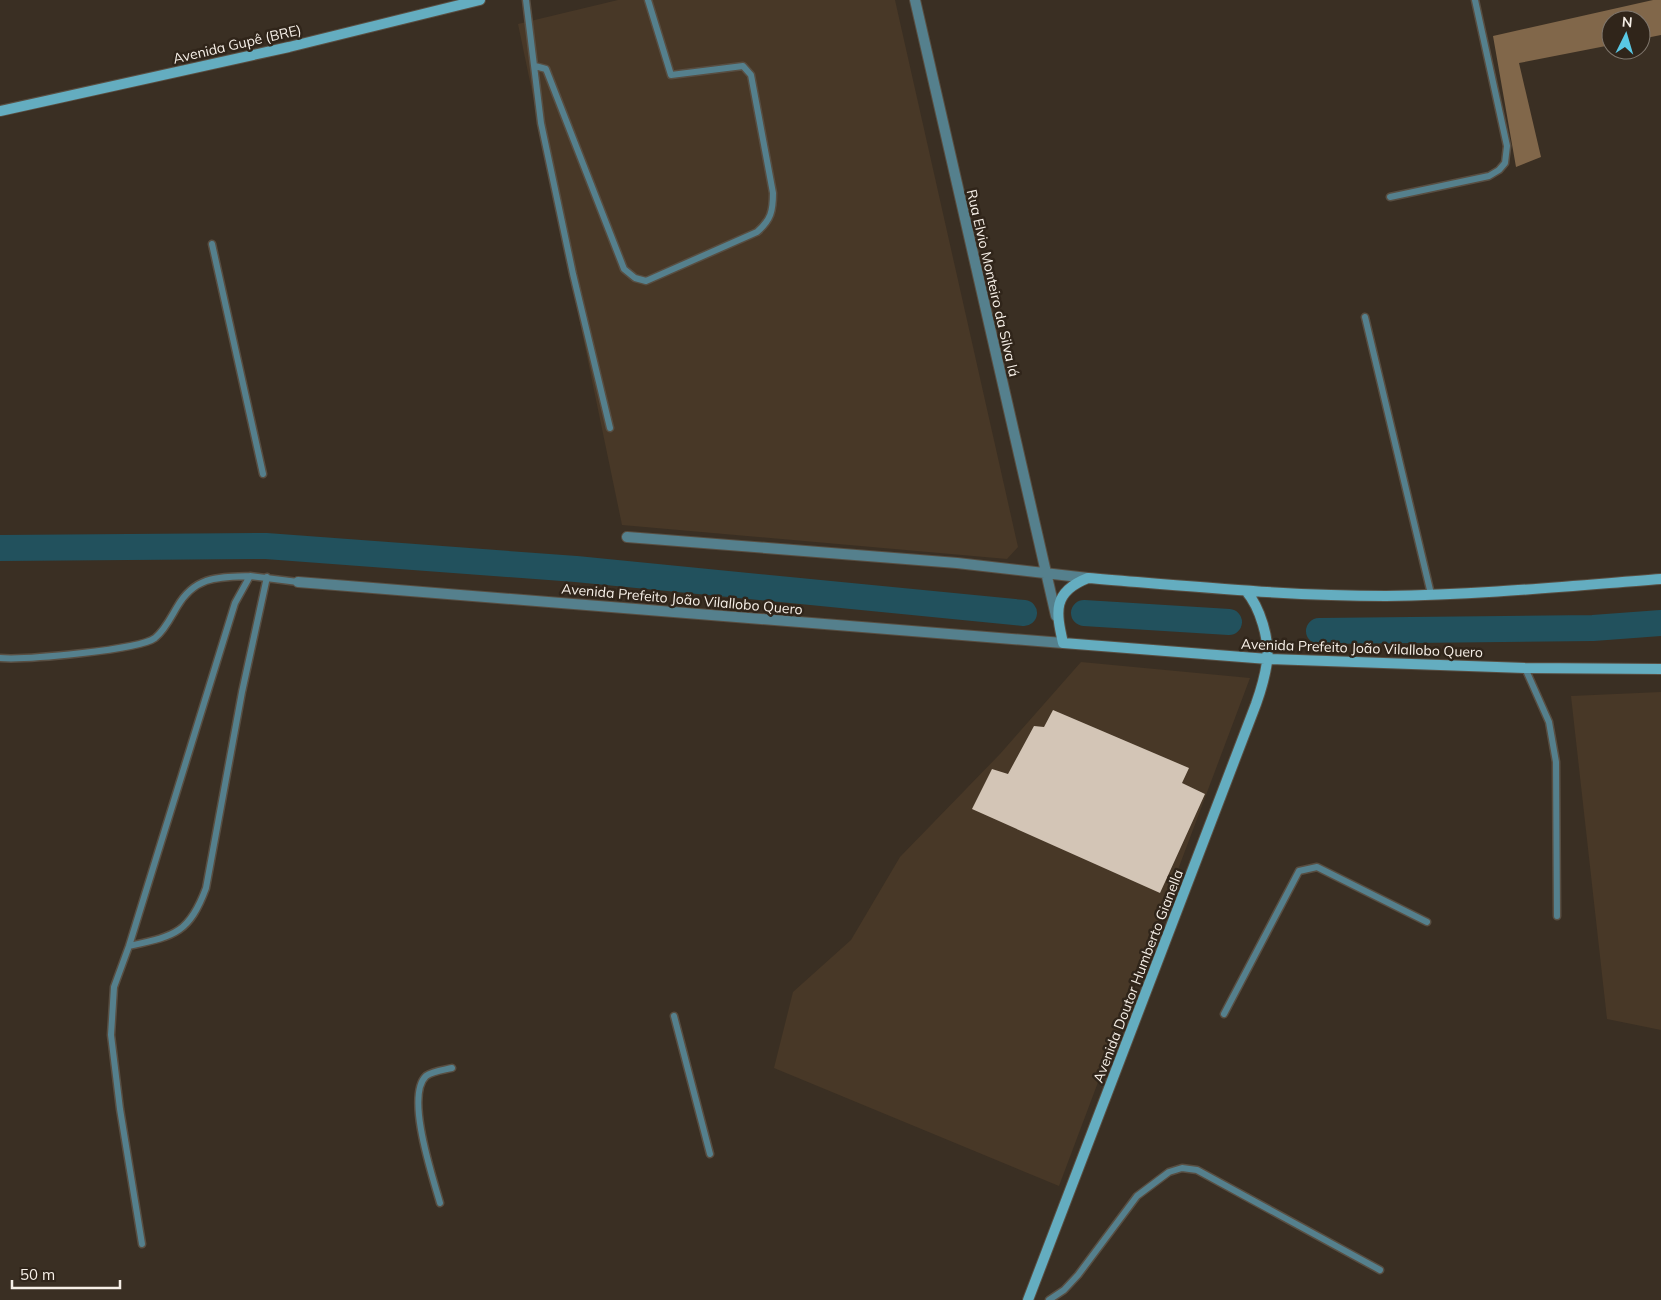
<svg xmlns="http://www.w3.org/2000/svg" width="1661" height="1300" font-family="Mulish,sans-serif">
  <style>
    .built { fill: #483827 }
    .forest { fill: #81674a }
    .lines { fill: none; stroke-linecap: round; stroke-linejoin: round }
    .river { stroke: #22515d; stroke-width: 26 }
    .building { fill: #d3c5b6 }
    .service-casing { stroke: #584e42; stroke-width: 9 }
    .minor-casing { stroke: #584e42; stroke-width: 12 }
    .secondary-casing { stroke: #584e42; stroke-width: 12 }
    .service { stroke: #55808d; stroke-width: 6 }
    .minor { stroke: #55808d; stroke-width: 10 }
    .secondary { stroke: #64adc0; stroke-width: 10 }
    .labels { text-anchor: middle; dominant-baseline: central; stroke-width: 5; stroke-linejoin: round; paint-order: stroke }
    .street-label { font-size: 14px; fill: #f6efe7; stroke: #30251a }
  </style>
  <rect width="100%" height="100%" fill="#3a2f23"/>
  <path class="built" d="M618 0H895L1018 547 1007 559 622 525 518 24Z
    M1081 662 1250 678 1059 1186 774 1068 793 992 851 940 900 857 1000 754Z
    M1661 692V1030L1607 1019 1571 696Z"/>
  <path class="forest" d="M1653 0H1661V35L1641 39V20H1611V45L1519 63 1541 157 1516 167 1493 36Z"/>
  <g class="lines">
    <path class="river" d="M0 548 266 546 576 569 1024 613
      M1084 613 1229 622
      M1319 631 1593 628 1661 623"/>
  </g>
  <path class="building" d="M1053 710 1189 768 1182 783 1205 794 1160 893 972 809 992 769 1008 774 1034 726 1044 727Z"/>
  <g class="lines">
    <g class="service-casing">
      <path id="service" d="M526 0 541 123 573 274 610 428
        M535 66 546 69 624 269 635 278 646 281 757 232C771 220 773 211 773 193L751 75 743 66 671 75 648 0
        M1390 197 1489 176 1499 170 1505 163 1507 146 1475 0
        M212 244 263 474
        M1365 317 1431 594
        M0 658C24 660 139 650 155 638 165 630 171 617 177 607 195 576 218 577 250 576
        M1525 668 1549 722 1556 762 1557 916
        M129 946C174 936 189 934 206 888L242 692 267 577
        M1224 1014 1299 871 1317 867 1427 922
        M674 1016 710 1154
        M440 1203C433 1178 405 1096 426 1076 433 1071 444 1070 452 1068
        M142 1244 120 1109 111 1035 114 987 129 946 235 603 250 576 298 582
        M1049 1300 1064 1290 1078 1275 1137 1196 1169 1172 1182 1168 1197 1170 1380 1270"/>
    </g>
    <g class="minor-casing">
      <path id="minor" d="M915 0 1056 616
        M627 537 957 563 1088 578
        M298 582 1063 643"/>
    </g>
    <g class="secondary-casing">
      <path id="secondary" d="M0 111 289 47 480 0
        M1661 579C1570 586 1477 595 1386 596 1286 596 1187 586 1088 578 1052 592 1056 612 1063 643L1268 659 1525 668 1661 669
        M1028 1300 1256 704C1261 690 1265 676 1267 662 1270 640 1260 607 1246 591"/>
    </g>
    <use href="#service" class="service"/>
    <use href="#minor" class="minor"/>
    <use href="#secondary" class="secondary"/>
  </g>
  <g class="labels">
    <g class="street-label">
      <text transform="translate(237 44) rotate(-13)">Avenida Gupê (BRE)</text>
      <text transform="translate(993 283) rotate(77)">Rua Elvio Monteiro da Silva Iá</text>
      <text transform="translate(682 599) rotate(5)">Avenida Prefeito João Vilallobo Quero</text>
      <text transform="translate(1362 648) rotate(2)">Avenida Prefeito João Vilallobo Quero</text>
      <text transform="translate(1138 976) rotate(-69)">Avenida Doutor Humberto Gianella</text>
    </g>
  </g>
  <g transform="translate(1626 35) rotate(5)"><circle r="24" fill="#30251a" stroke="#7f766c"/>
  <path d="M0-4L9 19L0 12L-9 19Z" fill="#59c8e4"/>
  <text y="-8" font-size="14" font-weight="bold" text-anchor="middle" fill="#f6efe7">N</text>
  </g>
  <path d="M12 1280v8h108v-8" fill="none" stroke="#f6efe7" stroke-width="2.5"/>
  <text x="20" y="1280" font-size="15" fill="#f6efe7" stroke="#30251a" stroke-width="4" paint-order="stroke">50 m</text>
</svg>
